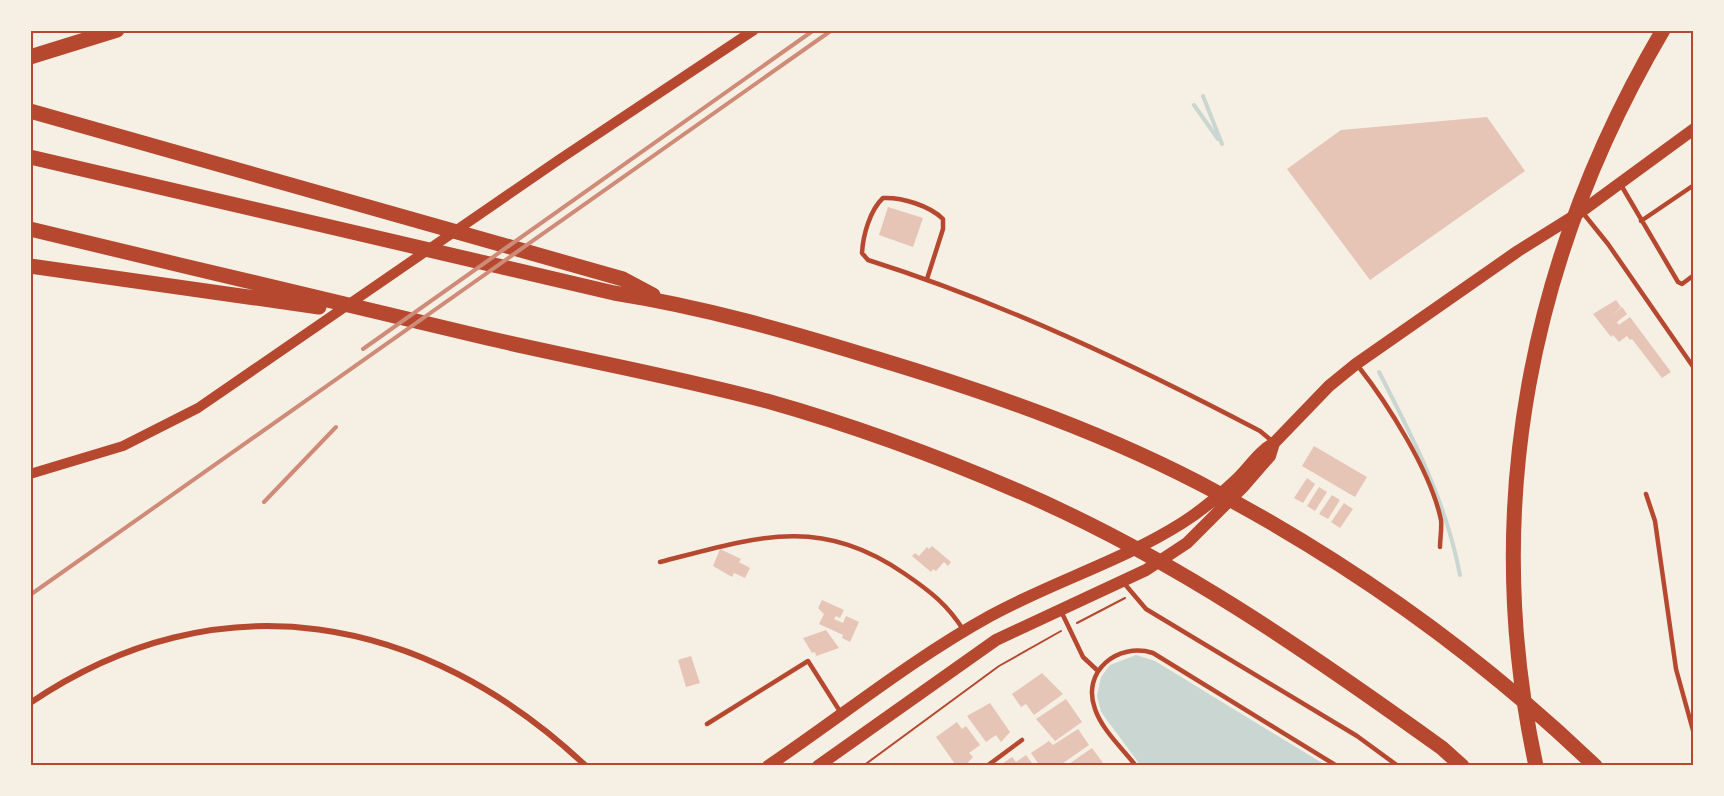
<svg xmlns="http://www.w3.org/2000/svg" width="1724" height="796" font-family="Spectral,serif">
  <style>
    .water { fill: #c9d6d2 }
    .lines { fill: none; stroke-linecap: round; stroke-linejoin: round }
    .stream { stroke: #c9d6d2; stroke-width: 4 }
    .building { fill: #e6c5b7 }
    .path { stroke: #b5482f; stroke-width: 2 }
    .service { stroke: #b5482f; stroke-width: 4.5 }
    .minor { stroke: #b5482f; stroke-width: 6 }
    .tertiary { stroke: #b5482f; stroke-width: 10 }
    .secondary { stroke: #b5482f; stroke-width: 12 }
    .motorway { stroke: #b5482f; stroke-width: 15 }
    .rail { stroke: #cf8b77; stroke-width: 4 }
    .neatline { fill: none; stroke: #b5482f; stroke-width: 2 }
  </style>
  <rect width="100%" height="100%" fill="#f6efe4"/>
  <path class="water" d="M1136 655 1155 661 1327 766H1141L1101 712 1097 696 1101 677 1110 665Z"/>
  <g class="lines">
    <path class="stream" d="M1203 96 1222 144
      M1194 105 1218 139
      M1379 372C1413 438 1446 501 1460 575"/>
  </g>
  <path class="building" d="M1487 117 1525 171 1370 280 1287 169 1341 130Z
    M888 207 923 218 913 247 879 235Z
    M1616 300 1621 307 1612 315 1622 307 1627 314 1617 322 1619 325 1613 329 1630 317 1671 372 1662 378 1632 339 1630 340 1627 336 1619 342 1613 335 1611 337 1593 314Z
    M1314 446 1367 477 1355 497 1302 466Z
    M1307 478 1315 484 1303 503 1294 498Z
    M1319 487 1327 492 1315 511 1307 506Z
    M1332 495 1340 500 1328 519 1319 514Z
    M1344 503 1353 509 1340 528 1331 522Z
    M932 546 951 562 948 566 944 562 936 571 933 569 931 572 912 556 915 553 919 556 927 547 929 549Z
    M720 549 741 559 739 562 750 568 745 578 734 573 732 577 713 566Z
    M822 600 844 610 840 618 836 616 834 619 843 623 846 616 859 622 850 642 842 638 843 635 819 624 824 614 818 608Z
    M826 630 839 648 816 656 815 652 812 653 803 638Z
    M691 656 700 683 686 687 678 660Z
    M1042 673 1063 694 1034 715 1026 704 1021 707 1012 694Z
    M1066 699 1082 722 1055 741 1036 719Z
    M990 703 1010 732 1001 742 996 735 986 742 967 716Z
    M957 722 962 729 966 726 980 745 969 753 973 757 965 766 955 764 936 737Z
    M1078 729 1089 745 1059 766H1040L1031 753 1049 741 1053 745Z
    M1092 748 1103 763 1099 766H1066Z
    M1026 755 1034 766H999L1012 757 1016 762Z"/>
  <g class="lines">
    <path class="path" d="M1077 623 1125 598
      M863 766 999 666 1061 631"/>
    <path class="service" d="M1621 185 1678 282 1682 284 1694 275
      M1583 213 1608 244 1694 368
      M1641 221 1694 185
      M927 279 943 229V219C930 206 902 197 883 198 870 210 863 235 862 253L868 260C1004 303 1134 365 1260 431L1272 441
      M1358 366C1388 404 1431 472 1441 520 1442 528 1440 539 1440 547
      M1646 494 1655 521 1676 669 1694 734
      M660 562C754 538 818 514 905 574 930 591 948 605 964 631
      M1123 582 1146 609 1357 736 1398 766
      M1061 611 1083 657 1098 671
      M707 724 808 661 841 713
      M987 766 1022 740
      M1136 766C1123 749 1102 730 1095 709 1081 671 1118 642 1153 653L1337 766"/>
    <path class="minor" d="M30 703C219 575 425 614 586 766"/>
    <path class="tertiary" d="M30 474 123 446 198 408 560 159 754 30"/>
    <path class="secondary" d="M768 766C842 716 912 659 990 616 1052 582 1122 561 1182 523 1201 511 1219 496 1235 481 1249 468 1258 452 1274 443L1329 386 1356 364 1518 251 1582 211 1694 129
      M818 766 996 640 1146 570 1187 543 1243 487 1270 456 1274 443"/>
    <path class="motorway" d="M30 57 117 30
      M30 111 623 279 653 295
      M30 157 614 293C703 307 791 332 878 359 994 394 1111 435 1218 493 1354 566 1484 659 1595 766
      M30 229C181 265 332 302 483 337 577 359 673 376 767 401 852 425 937 456 1018 491 1172 557 1307 651 1442 748L1462 766
      M30 266 319 307
      M1536 766C1480 508 1530 256 1663 30"/>
    <path class="rail" d="M363 349 814 30
      M264 502 336 427
      M30 595 832 30"/>
  </g>
  <rect width="1724" height="796" fill="none" stroke="#f6efe4" stroke-width="63"/>
  <rect x="32" y="32" width="1660" height="732" class="neatline"/>
</svg>
